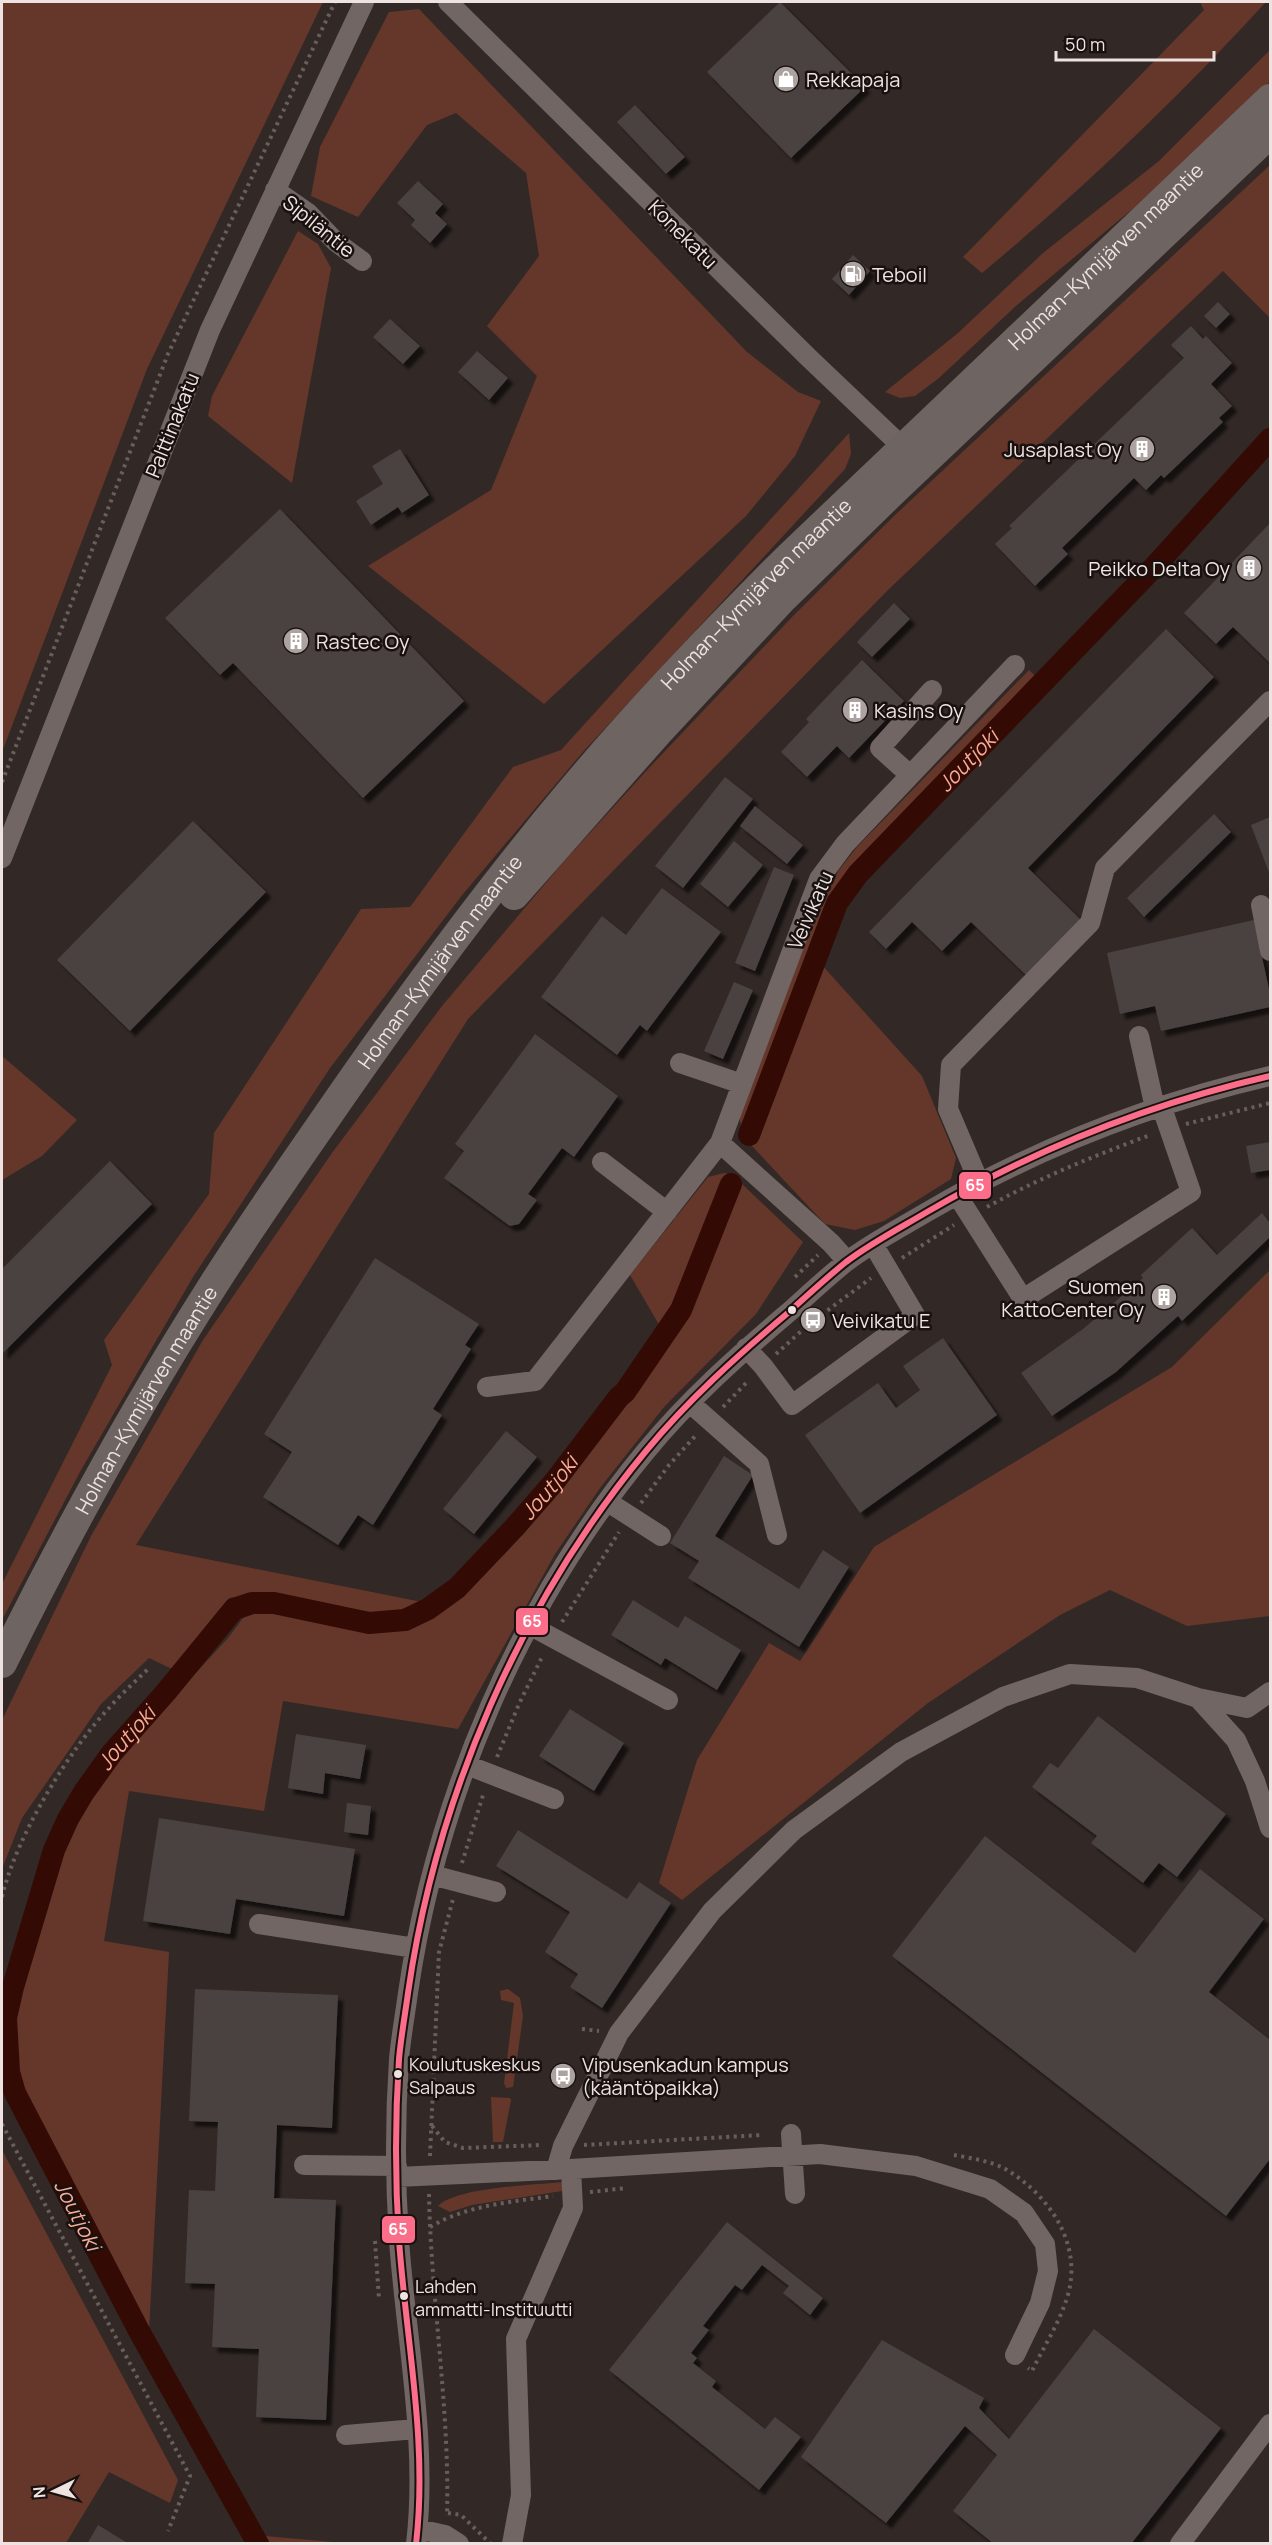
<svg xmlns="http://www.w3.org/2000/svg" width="1272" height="2545" font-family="Manrope,sans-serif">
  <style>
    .green { fill: #65372a }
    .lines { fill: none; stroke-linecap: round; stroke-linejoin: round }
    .canal { stroke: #330b04; stroke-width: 22 }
    .building { fill: #49423f; filter: url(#shadow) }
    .path { stroke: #685f5d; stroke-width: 4; stroke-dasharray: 3 4.5; stroke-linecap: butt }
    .minor { stroke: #716663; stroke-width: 20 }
    .highway { stroke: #6e6461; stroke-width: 30 }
    .bus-1-casing { stroke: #18110f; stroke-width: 10 }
    .bus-1 { stroke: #fb6d88; stroke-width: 6 }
    .bus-dot { fill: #eee3e0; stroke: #18110f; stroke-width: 2 }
    .labels { text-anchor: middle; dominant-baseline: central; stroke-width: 5; stroke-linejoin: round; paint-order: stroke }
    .bus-label { font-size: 18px; fill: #eee3e0; stroke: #18110f; text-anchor: start }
    .poi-label { font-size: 20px; fill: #eee3e0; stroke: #18110f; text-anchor: start }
    .street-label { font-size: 20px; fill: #eee3e0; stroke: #18110f }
    .water-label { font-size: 21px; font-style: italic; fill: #f8ac97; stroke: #18110f }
    .line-badge { stroke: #18110f; stroke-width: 2 }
    .badge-label { font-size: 16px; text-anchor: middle; font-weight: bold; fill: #fff }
  </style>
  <defs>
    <filter id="shadow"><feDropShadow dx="5.5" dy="5.5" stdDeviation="1.5" flood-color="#0009"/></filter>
  </defs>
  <rect width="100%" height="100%" fill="#322926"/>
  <path class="green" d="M2 2H323L147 369 2 752Z
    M1200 2H1266C1178 98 1082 190 982 273L963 257 1204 10Z
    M419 9 747 352 798 392 821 401 795 456 746 516 544 704 368 566 491 490 537 376 487 326 539 256 526 173 456 113 427 125 358 217 311 196 320 147 389 12Z
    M1270 50V82L1136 206 1017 305 939 378 915 396 900 398 885 392 958 333 1043 253 1159 161Z
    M1270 165V318L1223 271 888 590 468 1019 136 1545 422 1602 403 1611 370 1617 269 1595 255 1594 229 1598 172 1669 149 1658 101 1704 22 1818 2 1869V1720L91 1536 203 1340 332 1153 442 1006 566 859 649 768 793 616 895 515Z
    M298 231 318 244 331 268 292 483 208 416 212 396Z
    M849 433 851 454 845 469 582 753 463 894 330 1068 193 1277 81 1470 2 1620V1584L112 1365 104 1340 209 1194 214 1133 361 909 410 907 513 767 561 750Z
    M1029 670 1037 678 856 869 833 902 744 1139 739 1116 821 901 839 870 857 847Z
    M821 964 922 1076 956 1158 951 1179 884 1221 855 1230 825 1224 752 1146Z
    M2 1056 77 1120 42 1156 2 1180Z
    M724 1173 729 1174C710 1226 695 1283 661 1328L630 1275 708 1177Z
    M741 1183 803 1242 756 1314 664 1407 600 1488 555 1554 458 1729 283 1701 264 1811 129 1791 104 1941 169 1952 149 2331 30 2101 20 2076 14 2026 20 1997 60 1859 80 1816 125 1750 228 1638 243 1618 262 1610 285 1613 370 1632 406 1629 452 1602 525 1527 615 1418 678 1333Z
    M1270 1270V1616L1187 1626 1110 1590 1060 1615 928 1703 682 1900 659 1883 697 1760 769 1643 800 1661 874 1547 1172 1367Z
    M508 1989 520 1998 523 2016 513 2087 506 2088 504 2083 514 2003 501 2000 500 1991Z
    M491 2097 510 2098 511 2100 503 2142H493Z
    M2 2150 178 2480 170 2503 109 2472 66 2543H2Z
    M563 2182 566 2186 562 2191 472 2205 450 2212 438 2206C457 2187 535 2185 563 2182Z
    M265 2536 344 2543H270Z"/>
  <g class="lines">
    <g class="canal">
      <path id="s1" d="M749 1135 837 903 858 874 1155 566 1270 439"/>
      <path id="s2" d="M258 2544 139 2331 15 2093 9 2072 6 2018 13 1987 54 1850 68 1819 84 1792 112 1753 166 1692 234 1609 252 1603H274L369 1623 405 1620 428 1609 457 1588 514 1528 555 1481 619 1397 625 1392 681 1310 731 1184"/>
    </g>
  </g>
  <path class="building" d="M780 2 865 87 791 158 707 72Z
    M635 105 685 157 666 174 617 122Z
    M418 181 443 204 435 213 447 224 430 243 411 225 415 220 397 203Z
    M853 255 870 271 849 295 832 279Z
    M1218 302 1230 314 1216 328 1204 316Z
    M390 319 420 346 403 364 373 337Z
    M1191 326 1203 339 1206 336 1232 363 1211 384 1232 406 1219 418 1223 422 1164 478 1161 475 1146 490 1134 478 1062 548 1068 554 1035 586 995 544 1012 528 1009 526 1184 358 1171 345Z
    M477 351 508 378 489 400 458 372Z
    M400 449 429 495 402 513 398 507 371 525 356 501 383 484 372 466Z
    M280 509 464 701 363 798 233 663 220 675 165 618Z
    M1270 523V663L1233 627 1216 644 1184 613Z
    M894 603 910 619 872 657 857 642Z
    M1166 629 1214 677 1028 868 1082 921 1028 977 971 922 942 951 912 922 886 949 869 932Z
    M862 660 904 701 849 758 837 746 807 777 781 752 809 722 806 719Z
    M725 777 753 799 683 888 655 866Z
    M755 806 803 845 787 864 740 826Z
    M1214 814 1231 832 1144 917 1127 898Z
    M1270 817V875L1251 825Z
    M193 821 266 892 130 1031 57 960Z
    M734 841 763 865 728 907 700 884Z
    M774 867 794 875 755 971 735 963Z
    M662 888 721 932 647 1031 640 1025 617 1055 541 997 602 916 626 935Z
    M1254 920 1270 994V1007L1161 1031 1155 1006 1120 1014 1107 953Z
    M734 982 753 990 723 1059 704 1051Z
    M535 1034 618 1096 574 1157 562 1148 528 1194 537 1200 519 1224 510 1226 444 1178 464 1151 455 1144Z
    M1270 1142V1170L1251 1173 1246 1146Z
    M110 1161 152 1204 2 1354V1269Z
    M1262 1213 1270 1223V1237L1182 1321 1178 1316 1116 1372 1052 1416 1021 1373 1083 1329 1143 1278 1141 1275 1192 1228 1217 1255Z
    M375 1258 479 1324 465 1345 471 1349 433 1409 442 1415 373 1525 358 1515 338 1545 263 1497 292 1452 264 1434Z
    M943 1338 997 1415 860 1513 805 1435 878 1383 896 1408 920 1390 903 1366Z
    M506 1431 537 1457 474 1534 443 1509Z
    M724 1456 753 1475 715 1536 799 1589 823 1550 849 1567 799 1647 688 1578 699 1561 670 1543Z
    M633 1600 678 1628 685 1616 741 1650 717 1690 665 1658 661 1665 611 1635Z
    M570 1709 624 1743 594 1791 539 1756Z
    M1098 1716 1226 1814 1177 1877 1159 1863 1143 1883 1091 1843 1097 1836 1032 1787 1050 1763 1058 1768Z
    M296 1734 366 1745 360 1779 325 1773 323 1794 288 1788Z
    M347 1803 371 1806 368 1835 344 1832Z
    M159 1818 355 1849 344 1916 236 1899 230 1934 143 1921Z
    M518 1830 627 1899 639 1882 671 1903 602 2008 570 1987 578 1974 545 1952 570 1912 496 1866Z
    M985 1836 1135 1953 1200 1869 1264 1919 1209 1992 1270 2040V2159L1226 2216 892 1956Z
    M195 1989 338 1995 332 2128 277 2125 274 2198 336 2200 326 2420 256 2417 259 2349 212 2347 215 2284 185 2283 189 2190 215 2191 218 2122 189 2121Z
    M727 2222 823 2298 810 2315 783 2293 789 2286 762 2265 742 2290 735 2285 703 2326 709 2330 691 2353 697 2358 693 2363 716 2381 712 2387 765 2429 775 2417 801 2437 759 2490 609 2370Z
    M1094 2329 1221 2428 1131 2544H994L953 2511 997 2455 965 2426 886 2523 801 2457 882 2340 984 2398 979 2408 1009 2439Z
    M98 2525 129 2544H87Z"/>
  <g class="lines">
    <path class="path" d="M2 782 168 354 335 2
      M1186 1124 1270 1103
      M987 1207C1039 1178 1094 1156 1150 1135
      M902 1258 954 1225
      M795 1277 818 1255
      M776 1354 808 1325 871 1278
      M723 1407 749 1380
      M641 1503 669 1465 697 1434
      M562 1622 619 1532
      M497 1757 519 1704 543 1655
      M462 1863 484 1792
      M2 1897C16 1837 68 1751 110 1707 122 1693 136 1681 149 1668
      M582 2029 599 2031
      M2 2124 190 2476 168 2531
      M432 2126 445 2142 463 2148 542 2145
      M584 2145 762 2135
      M954 2155C970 2158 992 2161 1007 2170 1051 2197 1085 2247 1066 2301 1058 2325 1043 2348 1032 2371L1028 2368
      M430 2156 439 1952 453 1899
      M590 2192 627 2188
      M429 2194C431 2301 450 2409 447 2516
      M430 2227C467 2205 511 2202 553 2196
      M375 2241 379 2299
      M448 2513 461 2515 491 2544"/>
    <path class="minor" d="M448 2 809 358 912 456
      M275 190 308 213 336 242 362 261
      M910 775 880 748 932 690
      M2 858 210 330 364 2
      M1261 905 1270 951
      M1139 1036 1155 1108
      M680 1063 742 1084
      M720 1143 819 879 845 844 1015 665
      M602 1162 667 1212
      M979 1182 948 1109 951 1065 1090 923 1105 868 1270 701
      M957 1195 1023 1299 1191 1192 1161 1105
      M746 1348 763 1366 792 1405 915 1315 873 1244
      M487 1387 535 1381 720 1143 831 1243 847 1261
      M690 1403 759 1464 777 1535
      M608 1502 661 1536
      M531 1626 668 1700
      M1198 1698 1247 1708 1270 1692
      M467 1765 554 1799
      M432 1875 496 1892
      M259 1924 415 1948
      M791 2134 795 2194
      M304 2165 397 2166
      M556 2170 563 2146 619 2033 712 1911 794 1830 901 1752 1003 1697 1070 1674 1137 1678 1198 1698 1236 1740 1255 1781 1270 1828
      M397 2177 571 2169 820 2154 916 2166 990 2189 1024 2213 1045 2244 1048 2271 1040 2303 1015 2355
      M346 2435 416 2429
      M418 2529 445 2535 459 2544
      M416 2544C428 2443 406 2340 399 2240 395 2180 395 2119 399 2059 401 2037 405 2015 408 1993 436 1798 520 1603 646 1451 688 1400 738 1355 789 1312 808 1295 826 1278 846 1262 871 1243 900 1228 927 1212 1035 1149 1149 1104 1270 1076
      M512 2544 521 2495 516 2339 573 2208 571 2169
      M1180 2544 1270 2424"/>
    <g class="highway">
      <path d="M514 895 658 732 782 599 893 491 1270 133"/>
      <path id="s3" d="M2 1663C66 1534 135 1408 212 1287 246 1233 283 1180 319 1128 398 1013 480 900 569 794 638 711 712 634 788 558L1270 99"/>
    </g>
    <g class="bus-1-casing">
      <path id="bus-1" d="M416 2544C428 2443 406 2340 399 2240 395 2180 395 2119 399 2059 401 2037 405 2015 408 1993 436 1798 520 1603 646 1451 688 1400 738 1355 789 1312 808 1295 826 1278 846 1262 871 1243 900 1228 927 1212 1035 1149 1149 1104 1270 1076"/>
    </g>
    <use href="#bus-1" class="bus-1"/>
  </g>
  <defs>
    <g id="shop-disc" transform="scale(1.35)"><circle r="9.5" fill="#aca29f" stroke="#18110f"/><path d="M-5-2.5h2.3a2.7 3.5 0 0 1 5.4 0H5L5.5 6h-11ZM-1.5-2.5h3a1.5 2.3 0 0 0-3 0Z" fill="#fff"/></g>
    <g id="fuel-disc" transform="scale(1.35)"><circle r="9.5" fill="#aca29f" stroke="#18110f"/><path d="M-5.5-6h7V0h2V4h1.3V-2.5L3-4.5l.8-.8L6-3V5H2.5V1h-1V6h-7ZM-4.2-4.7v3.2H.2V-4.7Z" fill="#fff"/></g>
    <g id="building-disc" transform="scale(1.35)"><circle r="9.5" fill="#aca29f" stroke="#18110f"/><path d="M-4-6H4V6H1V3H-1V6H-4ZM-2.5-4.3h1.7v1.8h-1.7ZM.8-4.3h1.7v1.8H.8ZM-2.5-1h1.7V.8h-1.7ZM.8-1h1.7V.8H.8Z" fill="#fff"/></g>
    <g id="bus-disc" transform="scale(1.35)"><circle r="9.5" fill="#aca29f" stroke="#18110f"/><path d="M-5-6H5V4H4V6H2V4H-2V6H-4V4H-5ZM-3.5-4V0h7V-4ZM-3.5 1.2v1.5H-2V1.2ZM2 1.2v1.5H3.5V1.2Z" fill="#fff"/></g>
  </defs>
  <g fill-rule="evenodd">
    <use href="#shop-disc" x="786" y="79"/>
    <use href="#fuel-disc" x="853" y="274"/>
    <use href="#building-disc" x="1142" y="449"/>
    <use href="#building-disc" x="1249" y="568"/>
    <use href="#building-disc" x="296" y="641"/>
    <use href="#building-disc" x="855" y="710"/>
    <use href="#building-disc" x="1164" y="1297"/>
    <use href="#bus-disc" x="813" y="1320"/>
    <use href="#bus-disc" x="563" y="2076"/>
  </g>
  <g class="bus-dot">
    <circle cx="792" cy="1310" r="5"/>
    <circle cx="398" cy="2074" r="5"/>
    <circle cx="404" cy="2296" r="5"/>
  </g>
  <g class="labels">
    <g class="bus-label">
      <text x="409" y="2064">Koulutuskeskus<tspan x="409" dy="23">Salpaus</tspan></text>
      <text x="415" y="2286">Lahden<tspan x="415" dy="23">ammatti-Instituutti</tspan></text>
    </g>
    <g class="poi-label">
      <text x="806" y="79">Rekkapaja</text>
      <text x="872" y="274">Teboil</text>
      <text x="1122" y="449" text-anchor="end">Jusaplast Oy</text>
      <text x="1230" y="568" text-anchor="end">Peikko Delta Oy</text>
      <text x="316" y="641">Rastec Oy</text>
      <text x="874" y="710">Kasins Oy</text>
      <text x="1144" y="1286" text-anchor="end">Suomen<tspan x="1144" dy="23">KattoCenter Oy</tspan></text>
      <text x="832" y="1320">Veivikatu E</text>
      <text x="582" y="2064">Vipusenkadun kampus<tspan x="582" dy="23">(kääntöpaikka)</tspan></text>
    </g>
    <g class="street-label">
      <text transform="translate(319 226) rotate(39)">Sipiläntie</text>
      <text transform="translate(683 234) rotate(45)">Konekatu</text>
      <text stroke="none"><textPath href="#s3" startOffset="1800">Holman–Kymijärven maantie</textPath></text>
      <text transform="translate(172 425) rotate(-68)">Palttinakatu</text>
      <text stroke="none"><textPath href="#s3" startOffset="1314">Holman–Kymijärven maantie</textPath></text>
      <text transform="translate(810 910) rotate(-66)">Veivikatu</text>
      <text stroke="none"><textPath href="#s3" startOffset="828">Holman–Kymijärven maantie</textPath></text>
      <text stroke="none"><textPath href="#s3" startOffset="300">Holman–Kymijärven maantie</textPath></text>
    </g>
    <g class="water-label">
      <text stroke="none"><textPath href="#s1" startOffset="442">Joutjoki</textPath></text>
      <text stroke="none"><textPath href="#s2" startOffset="1437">Joutjoki</textPath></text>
      <text stroke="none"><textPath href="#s2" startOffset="897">Joutjoki</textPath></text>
      <text transform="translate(78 2215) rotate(63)">Joutjoki</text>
    </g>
  </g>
  <g class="line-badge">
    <rect x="958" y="1171" width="34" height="29" rx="6" fill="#fb6d88"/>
    <rect x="515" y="1607" width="34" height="29" rx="6" fill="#fb6d88"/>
    <rect x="381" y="2215" width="35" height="29" rx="6" fill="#fb6d88"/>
  </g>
  <g class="badge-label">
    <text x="975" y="1191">65</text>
    <text x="532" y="1627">65</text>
    <text x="398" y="2235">65</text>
  </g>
  <rect width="1272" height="2545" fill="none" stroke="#eee3e0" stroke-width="6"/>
  <g transform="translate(54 2491) rotate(265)" stroke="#18110f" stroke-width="4.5" paint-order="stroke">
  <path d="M0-4.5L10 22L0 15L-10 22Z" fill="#eee3e0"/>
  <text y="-9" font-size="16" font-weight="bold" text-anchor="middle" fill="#eee3e0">N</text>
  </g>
  <path d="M1056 51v9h158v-9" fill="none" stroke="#eee3e0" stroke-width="3"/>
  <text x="1065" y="51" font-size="18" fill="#eee3e0" stroke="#18110f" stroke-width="4.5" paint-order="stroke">50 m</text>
</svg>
